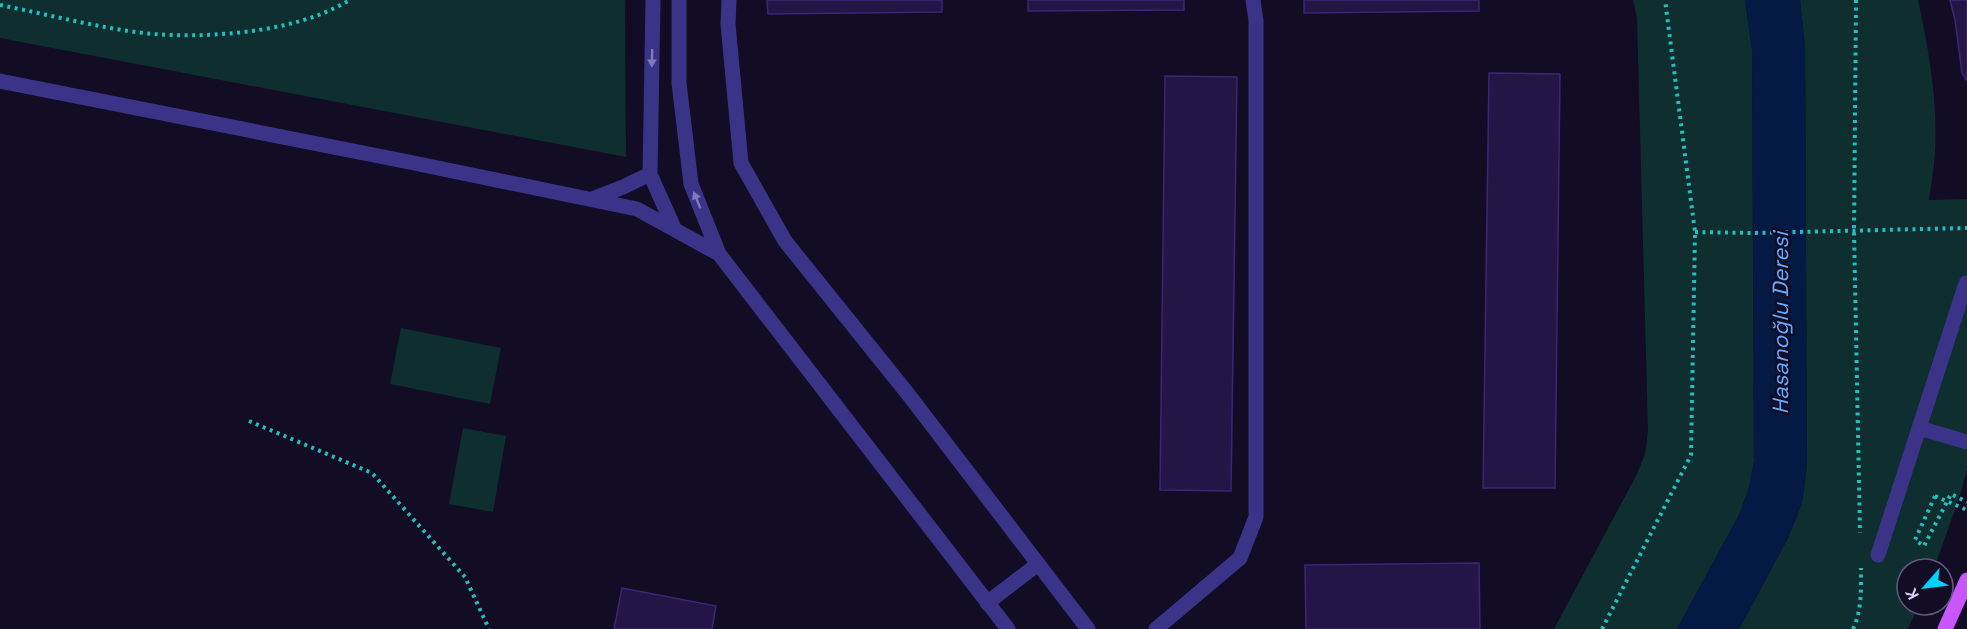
<svg xmlns="http://www.w3.org/2000/svg" width="1967" height="629" font-family="'Space Grotesk',sans-serif">
  <style>
    .green { fill: #0e2e2f }
    .water { fill: #051945 }
    .building { fill: #231647; stroke: #3a2675; stroke-width: 1.5 }
    .lines { fill: none; stroke-linecap: round; stroke-linejoin: round }
    .path { stroke: #23bfbe; stroke-width: 4; stroke-dasharray: 3 4.5; stroke-linecap: butt }
    .minor { stroke: #3a3388; stroke-width: 15 }
    .major { stroke: #c956ff; stroke-width: 15 }
    .path-bridge { stroke: #23bfbe; stroke-width: 4; stroke-dasharray: 3 4.5; stroke-linecap: butt }
    .oneway { fill: #8179be }
    .labels { text-anchor: middle; dominant-baseline: central; stroke-width: 5; stroke-linejoin: round; paint-order: stroke }
    .water-label { font-size: 22px; font-style: italic; fill: #5dacff; stroke: #120c24 }
  </style>
  <rect width="100%" height="100%" fill="#120c24"/>
  <path class="green" d="M0 0H625L626 157 0 38Z
    M1633 0H1745L1752 50 1754 461 1749 488 1739 515 1677 629H1554L1637 474 1645 454 1648 431 1637 18Z
    M1800 0H1918C1929 50 1938 102 1935 153 1934 169 1931 185 1929 200L1967 199V470L1960 495 1934 569H1907V605H1919L1908 629H1739L1788 538 1802 503 1807 465 1805 47Z
    M401 328 501 348 490 404 390 384Z
    M463 428 506 436 493 512 449 504Z"/>
  <path class="water" d="M1745 0H1800L1805 47 1807 465 1802 503 1788 538 1739 629H1677L1739 515 1749 488 1754 461 1752 50Z"/>
  <path class="building" d="M767 0H942V12L768 14Z
    M1028 0H1184V10L1028 11Z
    M1304 0H1479V11L1304 13Z
    M1950 0H1967V81L1962 73 1955 20Z
    M1489 73 1560 74 1555 488H1483Z
    M1165 76 1237 77 1231 491 1160 490Z
    M1479 563 1480 629H1306L1305 565Z
    M622 588 716 606 712 629H614Z"/>
  <g class="lines">
    <path class="path" d="M1856 0 1854 231 1860 533
      M0 5C51 15 102 29 153 34 205 38 273 33 321 14 331 10 341 5 350 0
      M1695 232 1752 233 1967 228
      M249 421 372 473 465 577 489 629
      M1935 496 1915 540 1924 546 1951 494 1967 502
      M1602 629 1691 455 1695 232 1665 0
      M1853 629C1862 610 1861 589 1861 568"/>
    <path class="minor" d="M679 0V83L691 184 719 254
      M729 0 728 24 741 163 785 241 908 394 1088 629
      M0 81 409 162 637 209 719 254 1008 629
      M650 174 675 230
      M592 199 623 187 650 174 653 0
      M1919 428 1967 442
      M1878 555 1966 283
      M987 603 1038 564
      M1156 629 1240 558 1256 517V21L1253 0"/>
    <path class="major" d="M1945 629 1967 580"/>
    <path class="path-bridge" d="M1935 496 1967 510"/>
  </g>
  <defs><path id="oneway-solid" d="M-6-.8H1V-3.2L6.5 0L1 3.2V.8H-6Z" transform="scale(1.5)"/></defs>
  <g class="oneway">
    <use href="#oneway-solid" transform="translate(652 58) rotate(91)"/>
    <use href="#oneway-solid" transform="translate(697 200) rotate(-112)"/>
  </g>
  <g class="labels">
    <g class="water-label">
      <text transform="translate(1780 323) rotate(-90)">Hasanoğlu Deresi</text>
    </g>
  </g>
  <g transform="translate(1925 587) rotate(242)"><circle r="28" fill="#120c24" stroke="#615a7c" stroke-width="1.5"/>
  <path d="M0-4.5L10 22L0 15L-10 22Z" fill="#00d4fa"/>
  <text y="-9" font-size="16" font-weight="bold" text-anchor="middle" fill="#d7cfff">K</text>
  </g>
</svg>
